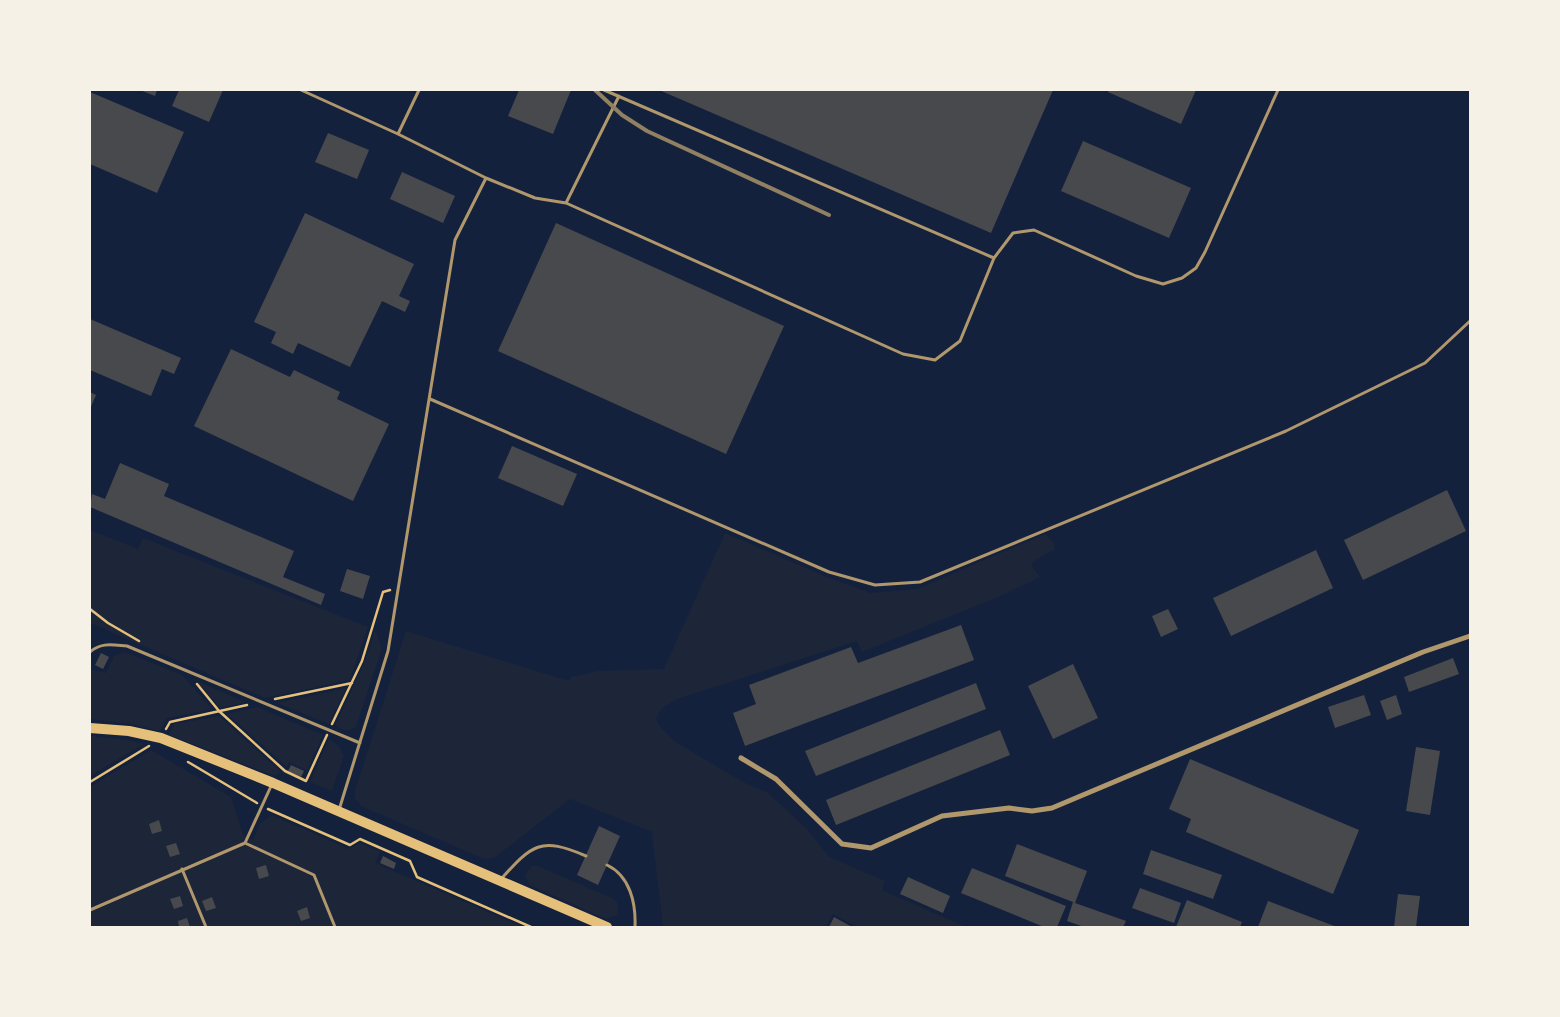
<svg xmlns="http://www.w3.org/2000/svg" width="1560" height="1017" font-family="Merriweather,serif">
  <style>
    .green { fill: #1d2539 }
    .building { fill: #48494c }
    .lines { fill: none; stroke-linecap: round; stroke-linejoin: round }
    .path { stroke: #e5c07b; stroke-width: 2.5 }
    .service { stroke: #b1986c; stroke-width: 3 }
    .minor { stroke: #b1986c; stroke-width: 5 }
    .primary { stroke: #e5c07b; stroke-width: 10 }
    .rail { stroke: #918062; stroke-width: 4 }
  </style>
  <rect width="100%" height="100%" fill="#14213d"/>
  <path class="green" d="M90 530 138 549 143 538 368 627 350 680 265 698 90 623Z
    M725 533 829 578 871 593 917 589 1045 534 1054 543 1055 549 1032 562V567L1040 577 998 597 862 652 857 641 677 699 661 709 656 719 661 728 677 743 743 782 768 793 807 829 829 857 885 881 882 890 966 927H857L833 914 826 927H663L652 832 570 799 494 858 484 859 361 806 355 798V791L406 631 569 681 571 677 599 671 664 669Z
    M375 630 382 648 356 727 346 731 335 726 365 661Z
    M125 652 182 675 212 709 167 718 160 731 132 724 90 719V669L106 673 114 656Z
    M197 681 245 702H246L220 708Z
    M346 688 329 724 277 703Z
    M257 707 323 735 307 770 289 762 287 767 227 714Z
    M219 716 281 772 275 776 169 735 174 724Z
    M90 736 128 740 144 744 90 776Z
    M329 739 339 746 344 756 332 791 310 782Z
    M151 750 231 797 243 835 253 840 260 824 272 815 349 849 360 843 380 852 375 863 523 927H90V787Z
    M532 866H538L614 899 618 904 617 915 606 919 530 885 525 875Z"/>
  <path class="building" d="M140 90H157L155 96Z
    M179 90H223L209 122 172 106Z
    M519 90H571L553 134 508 116Z
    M659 90H1053L991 233Z
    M1109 90H1196L1181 124 1108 92Z
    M90 92 184 132 157 193 90 164Z
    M328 133 369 150 357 179 315 162Z
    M1083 141 1191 188 1169 238 1061 191Z
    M402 172 455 196 443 223 390 199Z
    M305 213 414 264 399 296 410 301 405 312 382 301 350 367 298 343 293 354 271 343 276 332 254 322Z
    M556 223 784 326 726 454 498 351Z
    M90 319 181 358 174 374 162 369 151 396 90 370Z
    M231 349 290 377 294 370 340 392 337 399 389 424 353 501 194 426Z
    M90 392 96 395 90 409Z
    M512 446 577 474 563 506 498 478Z
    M120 463 169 484 164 496 294 551 283 577 325 594 321 605 90 507 92 494 105 499Z
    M1447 490 1466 531 1363 580 1344 540Z
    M1316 550 1333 588 1231 636 1213 598Z
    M347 569 370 576 363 599 340 591Z
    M1168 609 1178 629 1161 637 1152 616Z
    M961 625 974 660 745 746 733 713 756 704 749 685 851 647 858 663Z
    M101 653 109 657 103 669 95 665Z
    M1453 658 1459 674 1409 692 1404 677Z
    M1073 664 1098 718 1053 739 1028 686Z
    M976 683 986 709 816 776 805 751Z
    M1364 695 1371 715 1335 728 1328 707Z
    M1396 695 1402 714 1387 720 1380 701Z
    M1000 730 1010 755 836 825 826 800Z
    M1416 747 1440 751 1430 815 1406 811Z
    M1190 759 1359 830 1333 894 1186 832 1191 819 1169 809Z
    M291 765 304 771 301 777 288 771Z
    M159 820 162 831 152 834 149 824Z
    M599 826 620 836 598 885 577 875Z
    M176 843 180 854 170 857 166 846Z
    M1017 844 1087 871 1075 903 1126 921 1123 927H1084L1067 921 1073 902 1005 876Z
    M1151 850 1222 875 1213 899 1143 874Z
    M383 856 396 863 394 869 380 863Z
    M266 865 269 876 259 879 256 868Z
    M972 868 1066 906 1057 927H1044L961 893Z
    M908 877 950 896 943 913 900 894Z
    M1140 888 1181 903 1174 923 1132 908Z
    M1398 894 1420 896 1416 927H1394Z
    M180 896 183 906 174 909 170 899Z
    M212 897 216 908 206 911 202 901Z
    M1187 900 1242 922 1240 927H1176Z
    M1268 901 1337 927H1258Z
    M307 907 310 918 301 921 297 911Z
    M834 917 852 927H829Z
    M187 918 190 927H179L178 921Z"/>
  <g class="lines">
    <path class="path" d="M90 609 108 623 139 641
      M197 684 219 711 285 771 306 781 327 735
      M275 699 352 683
      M332 724 362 661 383 592 390 590
      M166 729 170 722 247 705
      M188 762 257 803
      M90 782 149 746
      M268 809 350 845 360 839 410 861 417 877 531 927"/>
    <path class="service" d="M301 90 398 134 486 178 535 198 566 203
      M604 90 994 258
      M619 96 566 203 903 354 935 360 960 341 994 258 1013 233 1034 230 1136 276 1163 284 1182 278 1196 268 1205 252 1278 90
      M398 134 419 90
      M430 399 829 572 875 585 920 582 1286 431 1425 363 1470 321
      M90 652C101 642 113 645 127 646L360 743
      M339 810 388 651 455 240 486 178
      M245 843 314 875 335 927
      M607 865C630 876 636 903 635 927
      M182 869 206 927
      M501 879C532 845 540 836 586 856
      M90 910 245 843 272 784"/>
    <path class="minor" d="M741 758 776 779 842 844 871 848 942 816 1009 808 1032 811 1052 808 1423 652 1470 636"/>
    <path class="primary" d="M90 728 129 731 161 738 273 783 607 927"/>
    <path class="rail" d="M595 90 622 115 647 131 829 215"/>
  </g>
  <rect width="1560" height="1017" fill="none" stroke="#f6f1e7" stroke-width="182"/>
</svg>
